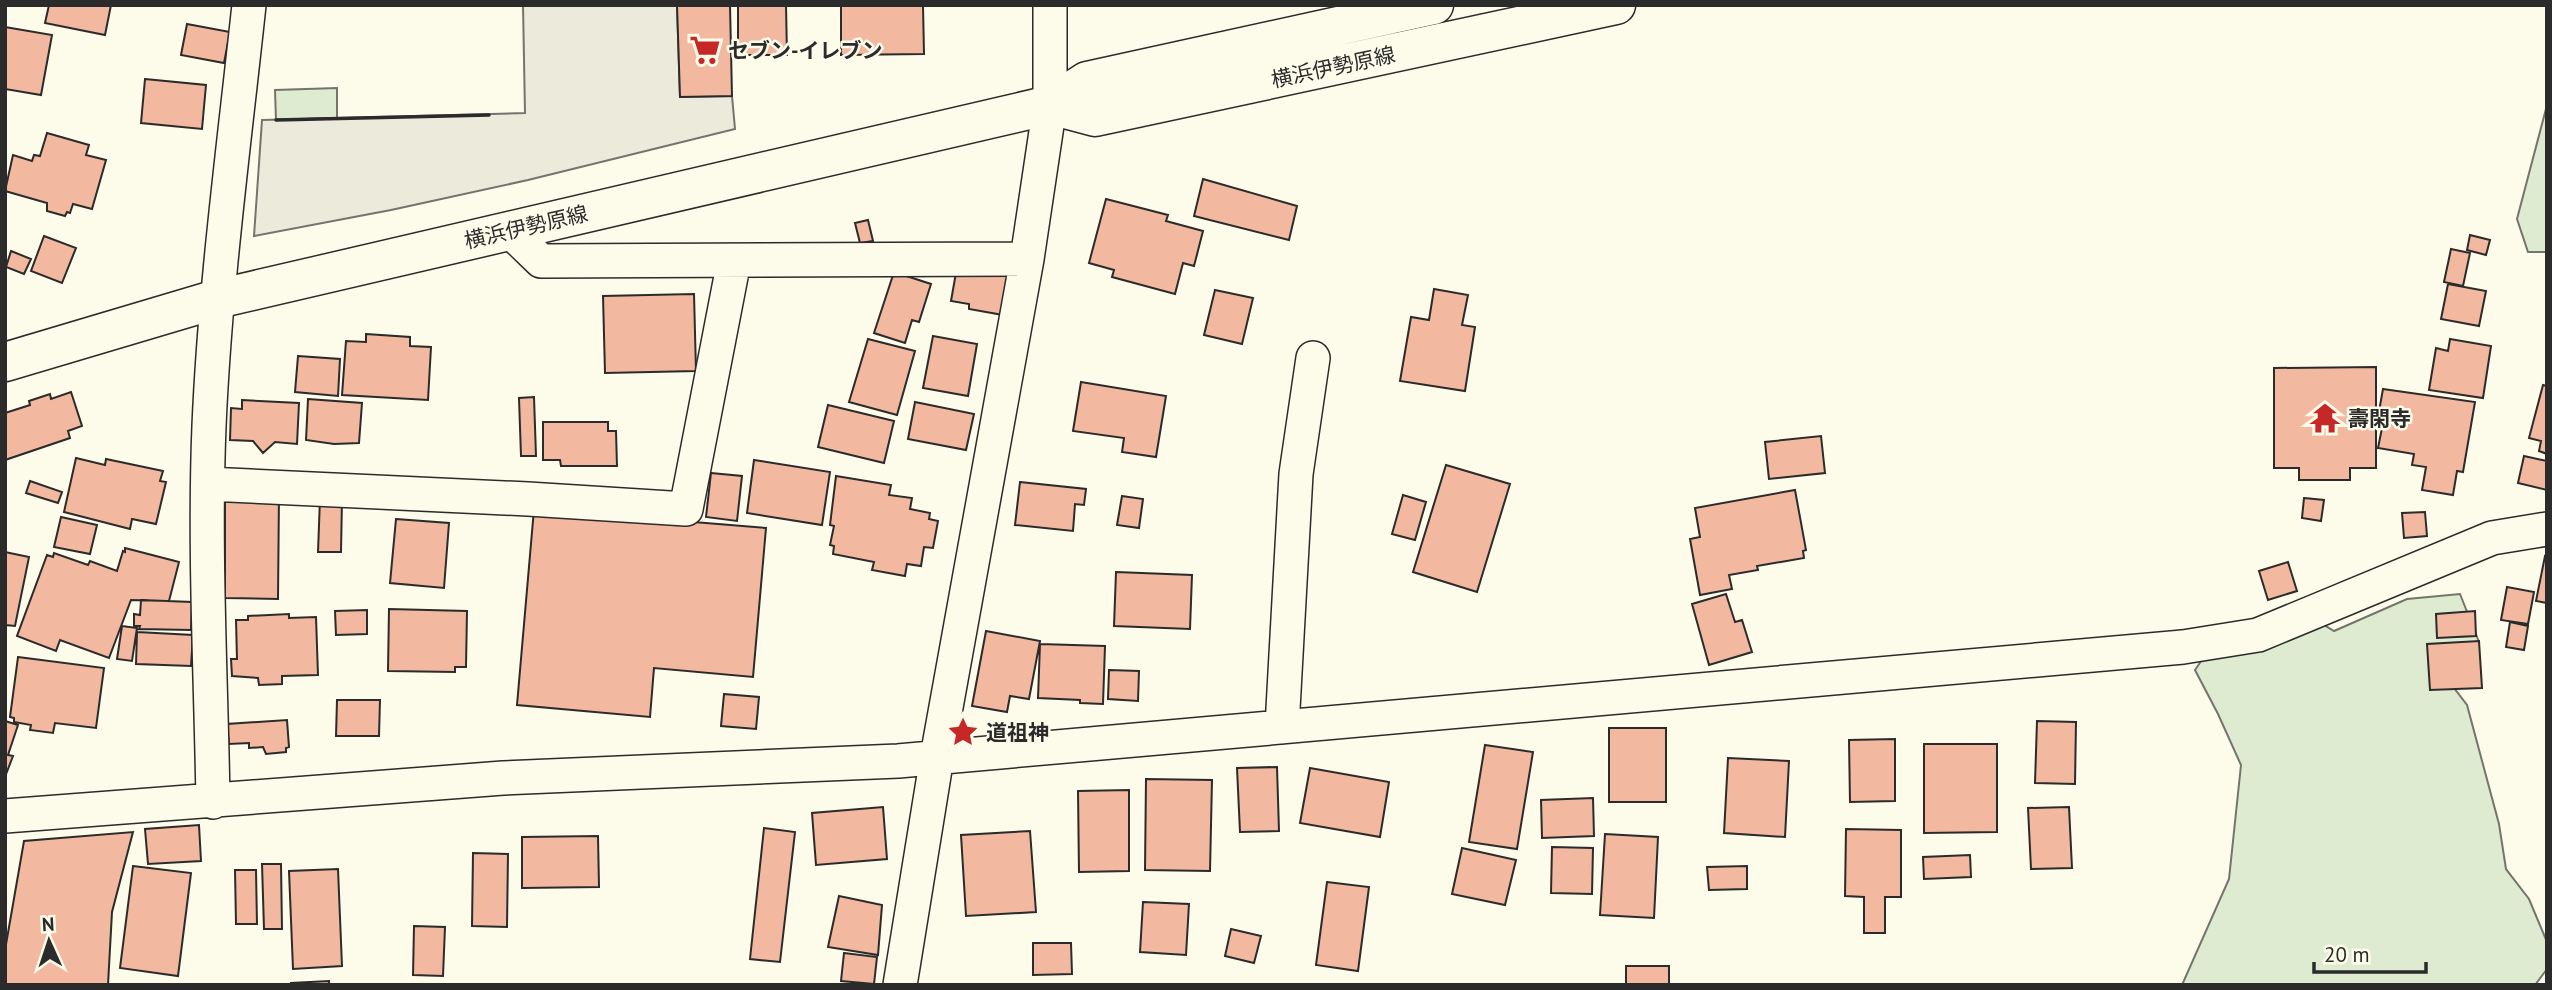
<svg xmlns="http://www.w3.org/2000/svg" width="2552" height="990" font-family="'PT Sans','Noto Sans JP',sans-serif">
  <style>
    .green { fill: #deebd1; stroke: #74746e; stroke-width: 2 }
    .parking { fill: #eceadb; stroke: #74746e; stroke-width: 2 }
    .building { fill: #f2b8a0; stroke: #2b2b2b; stroke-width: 2 }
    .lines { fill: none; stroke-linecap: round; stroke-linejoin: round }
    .street-casing { stroke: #2b2b2b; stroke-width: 36 }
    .primary-casing { stroke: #2b2b2b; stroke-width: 41 }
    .street { stroke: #fdfbea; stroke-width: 33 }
    .primary { stroke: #fdfbea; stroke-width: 38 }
    .wall { stroke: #2b2b2b; stroke-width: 3.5 }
    .labels { text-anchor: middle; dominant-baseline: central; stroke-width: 5; stroke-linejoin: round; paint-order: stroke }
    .poi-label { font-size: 21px; font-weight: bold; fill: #2b2b2b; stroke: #fdfbea; text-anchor: start }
    .street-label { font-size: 21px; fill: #2b2b2b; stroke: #fdfbea }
  </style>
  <rect width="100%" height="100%" fill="#fdfbea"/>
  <path class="green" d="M337 88V118L276 120 275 90Z
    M2547 105V252H2528L2517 219Z
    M2460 594 2479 642 2444 656 2448 680 2467 705 2499 824 2506 869 2529 899 2547 942V969L2535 985H2182L2229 879 2241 765 2218 714 2195 670 2215 641 2303 612 2334 631 2407 599Z"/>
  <path class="parking" d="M523 5H677L680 97 732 96 735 129 528 180 391 210 254 236 262 120 525 113Z"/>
  <path class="building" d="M49 5H111L105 35 45 23Z
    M677 5H730L732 96 680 97Z
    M738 5H786L787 55H738Z
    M841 5H923L924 54 841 55Z
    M187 24 230 32 224 63 181 55Z
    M5 27 52 35 41 95 5 89Z
    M145 79 206 85 202 129 141 123Z
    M47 133 89 145 86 155 106 160 92 209 73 204 70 213 67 212 65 216 47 211V203L5 191 13 155 32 161 34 155 40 156Z
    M1203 179 1297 206 1289 240 1194 216Z
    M1106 199 1168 215 1166 221 1203 231 1194 266 1183 263 1175 294 1112 277 1114 270 1089 263Z
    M868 220 873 241 860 243 855 223Z
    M2470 235 2490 240 2486 255 2467 250Z
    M44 236 76 248 62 283 31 271Z
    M2451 249 2470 253 2463 286 2444 282Z
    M11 251 31 259 24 274 6 267Z
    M957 267 1011 277 1003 315 969 309V304L951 301Z
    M894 272 931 284 919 322 912 320 905 343 874 333Z
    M2448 284 2486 291 2479 326 2441 319Z
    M1434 289 1468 295 1462 325 1475 327 1465 391 1400 381 1411 317 1429 320Z
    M1215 290 1253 298 1242 344 1204 335Z
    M694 294 696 371 605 373 603 296Z
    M366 334 410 337V346L431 347 428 400 342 395 346 341 366 342Z
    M933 336 977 344 968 396 923 388Z
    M868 339 915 351 897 415 849 402Z
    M2450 339 2491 346 2483 398 2429 390 2436 348 2448 351Z
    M298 356 340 359 338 396 295 392Z
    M2376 367V468H2350V480H2299V468H2274V368Z
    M1081 382 1166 396 1156 457 1122 452 1124 438 1073 431Z
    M2543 385 2547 386V454L2539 451 2541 441 2529 438Z
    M2383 389 2475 402 2463 472 2457 471 2453 495 2422 490 2426 467 2412 465 2414 454 2378 448 2384 418 2378 417Z
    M71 392 82 426 68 431 70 438 5 460V413L30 405 29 401 50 394 51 399Z
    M534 397 536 456H521L519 398Z
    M308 399 362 403 359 443 334 444 306 440Z
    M242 400 299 403 297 444 275 442 263 453 253 441 230 440 231 408 242 409Z
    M915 402 974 414 966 450 908 439Z
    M828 405 894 421 884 463 818 447Z
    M543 422H608V431H616L617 466H561L560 460H543Z
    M1821 436 1825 473 1769 479 1765 442Z
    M2524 456 2547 461V490L2518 483Z
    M76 458 105 465 106 459 163 471 160 481 166 482 156 524 132 519 130 529 64 512Z
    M754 460 830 472 822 525 747 513Z
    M1446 465 1510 484 1477 592 1413 572Z
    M711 473 742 476 737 521 706 517Z
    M836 476 891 485 889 495 912 498 910 509 930 513 929 519 938 521 933 548 924 547 921 566 907 564 905 576 872 570 874 562 833 554 834 546 830 545 834 526 830 525Z
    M30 481 62 492 58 503 26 493Z
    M1020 482 1086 489 1084 505 1075 504 1073 531 1015 525Z
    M1795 490 1806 550 1803 551 1804 558 1757 566 1758 570 1729 575 1732 589 1700 595 1690 539 1700 537 1695 508Z
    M225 493H279L278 599 225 598Z
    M1403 495 1426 502 1415 540 1392 534Z
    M1122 496 1143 499 1139 528 1117 525Z
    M320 498 342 499 341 552H318Z
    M2304 498 2324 500 2321 521 2302 518Z
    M534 509 766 528 753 677 654 668 650 717 517 705Z
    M2425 512 2427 536 2404 538 2402 513Z
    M61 517 97 525 90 554 54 547Z
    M396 519 449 523 444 588 390 583Z
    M125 548 179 562 169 601 131 600 109 658 60 640 56 651 17 636 47 555 53 557 54 553 88 565 90 561 117 571 123 551 125 552Z
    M5 552 29 557 15 626 5 625Z
    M2545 556 2547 557V603L2536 601Z
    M2288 562 2297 591 2268 600 2259 571Z
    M1116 572 1192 575 1190 629 1114 626Z
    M2507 587 2534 592 2528 624 2501 620Z
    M1726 594 1735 622 1742 620 1752 652 1709 665 1692 604Z
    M141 600 192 602 191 630 139 629 140 626H134V614L140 615Z
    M389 609 467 611 466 667H455V672L388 671Z
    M367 610V634L336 635 335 611Z
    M2475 611 2476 636 2437 638 2436 614Z
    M289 614V618L316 617 318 675 282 676V684L259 685 258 678 232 676 231 659H237L236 620H248V616Z
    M2510 622 2528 626 2524 650 2506 647Z
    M122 626 137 628 132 661 117 659Z
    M986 631 1040 641 1029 699 1010 696 1007 712 972 706Z
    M137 632 193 635 191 666 136 664Z
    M2479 641 2482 688 2430 690 2427 644Z
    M1040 644 1105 646 1103 704 1080 703V700L1038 698Z
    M18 657 104 668 96 728 55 723 53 733 30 730 31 725 14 722V718L10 717Z
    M1109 670 1139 671 1138 701 1108 699Z
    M724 694 759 697 756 729 721 726Z
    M337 700H380L379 736H336Z
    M287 720 289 747 286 748V752L266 754 263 747 249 748V743L229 744 227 724Z
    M5 721 18 725 8 755 13 756 5 777Z
    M2037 721 2076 722 2075 784 2035 783Z
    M1609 728H1666V802H1609Z
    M1895 739V801L1850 802 1849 740Z
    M1924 744H1997V832L1924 833Z
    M1485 745 1533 752 1517 849 1469 842Z
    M1728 758 1789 761 1785 837 1724 833Z
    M1277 767 1279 831 1240 832 1237 768Z
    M1310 768 1389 782 1380 837 1300 823Z
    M1146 779 1212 780 1210 871 1145 870Z
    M1129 790V871L1079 872 1078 791Z
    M1593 798 1594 836 1542 838 1541 800Z
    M883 807 887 859 816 865 812 813Z
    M2069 807 2072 868 2031 869 2028 808Z
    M199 825 201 861 148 864 145 829Z
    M764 828 795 832 780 962 750 959Z
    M1846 829 1901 830V897H1885V933H1864V897L1845 896Z
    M1030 831 1036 912 966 916 961 835Z
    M133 832 112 912 108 985H5V950L24 841Z
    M1605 834 1658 837 1654 918 1600 915Z
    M598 836 599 887 522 888V837Z
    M1552 847 1593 848 1592 894 1551 893Z
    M1462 848 1516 860 1505 905 1452 894Z
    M473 853 508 854 507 927 472 926Z
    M1970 855 1971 877 1924 879 1923 857Z
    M262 864H281L282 929H264Z
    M133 866 191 873 178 976 120 968Z
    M1747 866V889L1709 890 1707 867Z
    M338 869 342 966 293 969 289 871Z
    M235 870H256L257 924H236Z
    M1327 882 1369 887 1358 971 1316 965Z
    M839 896 882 905 878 955 828 947Z
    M1143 902 1189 904 1186 955 1140 952Z
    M414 926 445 927 443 976 413 975Z
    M1231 929 1261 936 1254 963 1225 956Z
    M1033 943H1071L1072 974 1033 975Z
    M844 953 877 957 874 984 841 981Z
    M1626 966H1669V985H1626Z
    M329 981V985H291V983Z"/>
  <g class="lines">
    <g class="street-casing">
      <path id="street" d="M510 231 541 261 1027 259
        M208 484 528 499 686 509 734 261
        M1282 727 1296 474 1313 358
        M213 802C211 677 204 551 209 426 215 286 234 145 249 5
        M5 816 503 778 898 761 2183 647 2258 635 2492 538 2547 529
        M900 985 937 757 1027 259 1050 105V5"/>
    </g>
    <g class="primary-casing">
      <path id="primary" d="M1050 105 1095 117 1616 5
        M5 362 217 299 1050 105 1087 81 1434 5"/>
    </g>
    <use href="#street" class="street"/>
    <use href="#primary" class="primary"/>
    <path class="wall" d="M276 120 489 115"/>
  </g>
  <defs>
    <g id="supermarket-bare" transform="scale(2.415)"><path d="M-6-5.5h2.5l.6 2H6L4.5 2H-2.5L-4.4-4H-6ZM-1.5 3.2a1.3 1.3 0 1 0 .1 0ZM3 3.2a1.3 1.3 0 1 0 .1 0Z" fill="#c62828" stroke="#fdfbea" stroke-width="2.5" paint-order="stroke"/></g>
    <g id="temple-bare" transform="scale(2.415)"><path d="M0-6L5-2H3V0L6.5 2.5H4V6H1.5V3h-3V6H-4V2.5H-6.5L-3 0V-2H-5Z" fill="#c62828" stroke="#fdfbea" stroke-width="2.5" paint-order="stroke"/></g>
    <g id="sight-bare" transform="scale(2.415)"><path d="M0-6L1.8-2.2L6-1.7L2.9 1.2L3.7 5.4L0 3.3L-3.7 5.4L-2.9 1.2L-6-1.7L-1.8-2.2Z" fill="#c62828" stroke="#fdfbea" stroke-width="2.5" paint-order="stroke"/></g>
  </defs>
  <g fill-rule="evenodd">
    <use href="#supermarket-bare" x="705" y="50"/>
    <use href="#temple-bare" x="2325" y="418"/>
    <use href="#sight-bare" x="963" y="732"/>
  </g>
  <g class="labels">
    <g class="poi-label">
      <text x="728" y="50">セブン-イレブン</text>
      <text x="2348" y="418">壽閑寺</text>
      <text x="986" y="732">道祖神</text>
    </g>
    <g class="street-label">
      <text transform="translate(1333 67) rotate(-12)">横浜伊勢原線</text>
      <text transform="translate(526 227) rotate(-13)">横浜伊勢原線</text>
    </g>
  </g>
  <rect width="2552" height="990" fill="none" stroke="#2b2b2b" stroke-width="14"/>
  <g transform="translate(49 941) rotate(357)" stroke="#fdfbea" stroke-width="5" paint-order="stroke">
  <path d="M0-5L12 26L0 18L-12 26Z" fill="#2b2b2b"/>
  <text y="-10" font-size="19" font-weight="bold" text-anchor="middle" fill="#2b2b2b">N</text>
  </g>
  <path d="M2314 962v10h112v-10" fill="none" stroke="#2b2b2b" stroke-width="3.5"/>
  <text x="2324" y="962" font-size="21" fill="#2b2b2b" stroke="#fdfbea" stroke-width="5" paint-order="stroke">20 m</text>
</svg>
